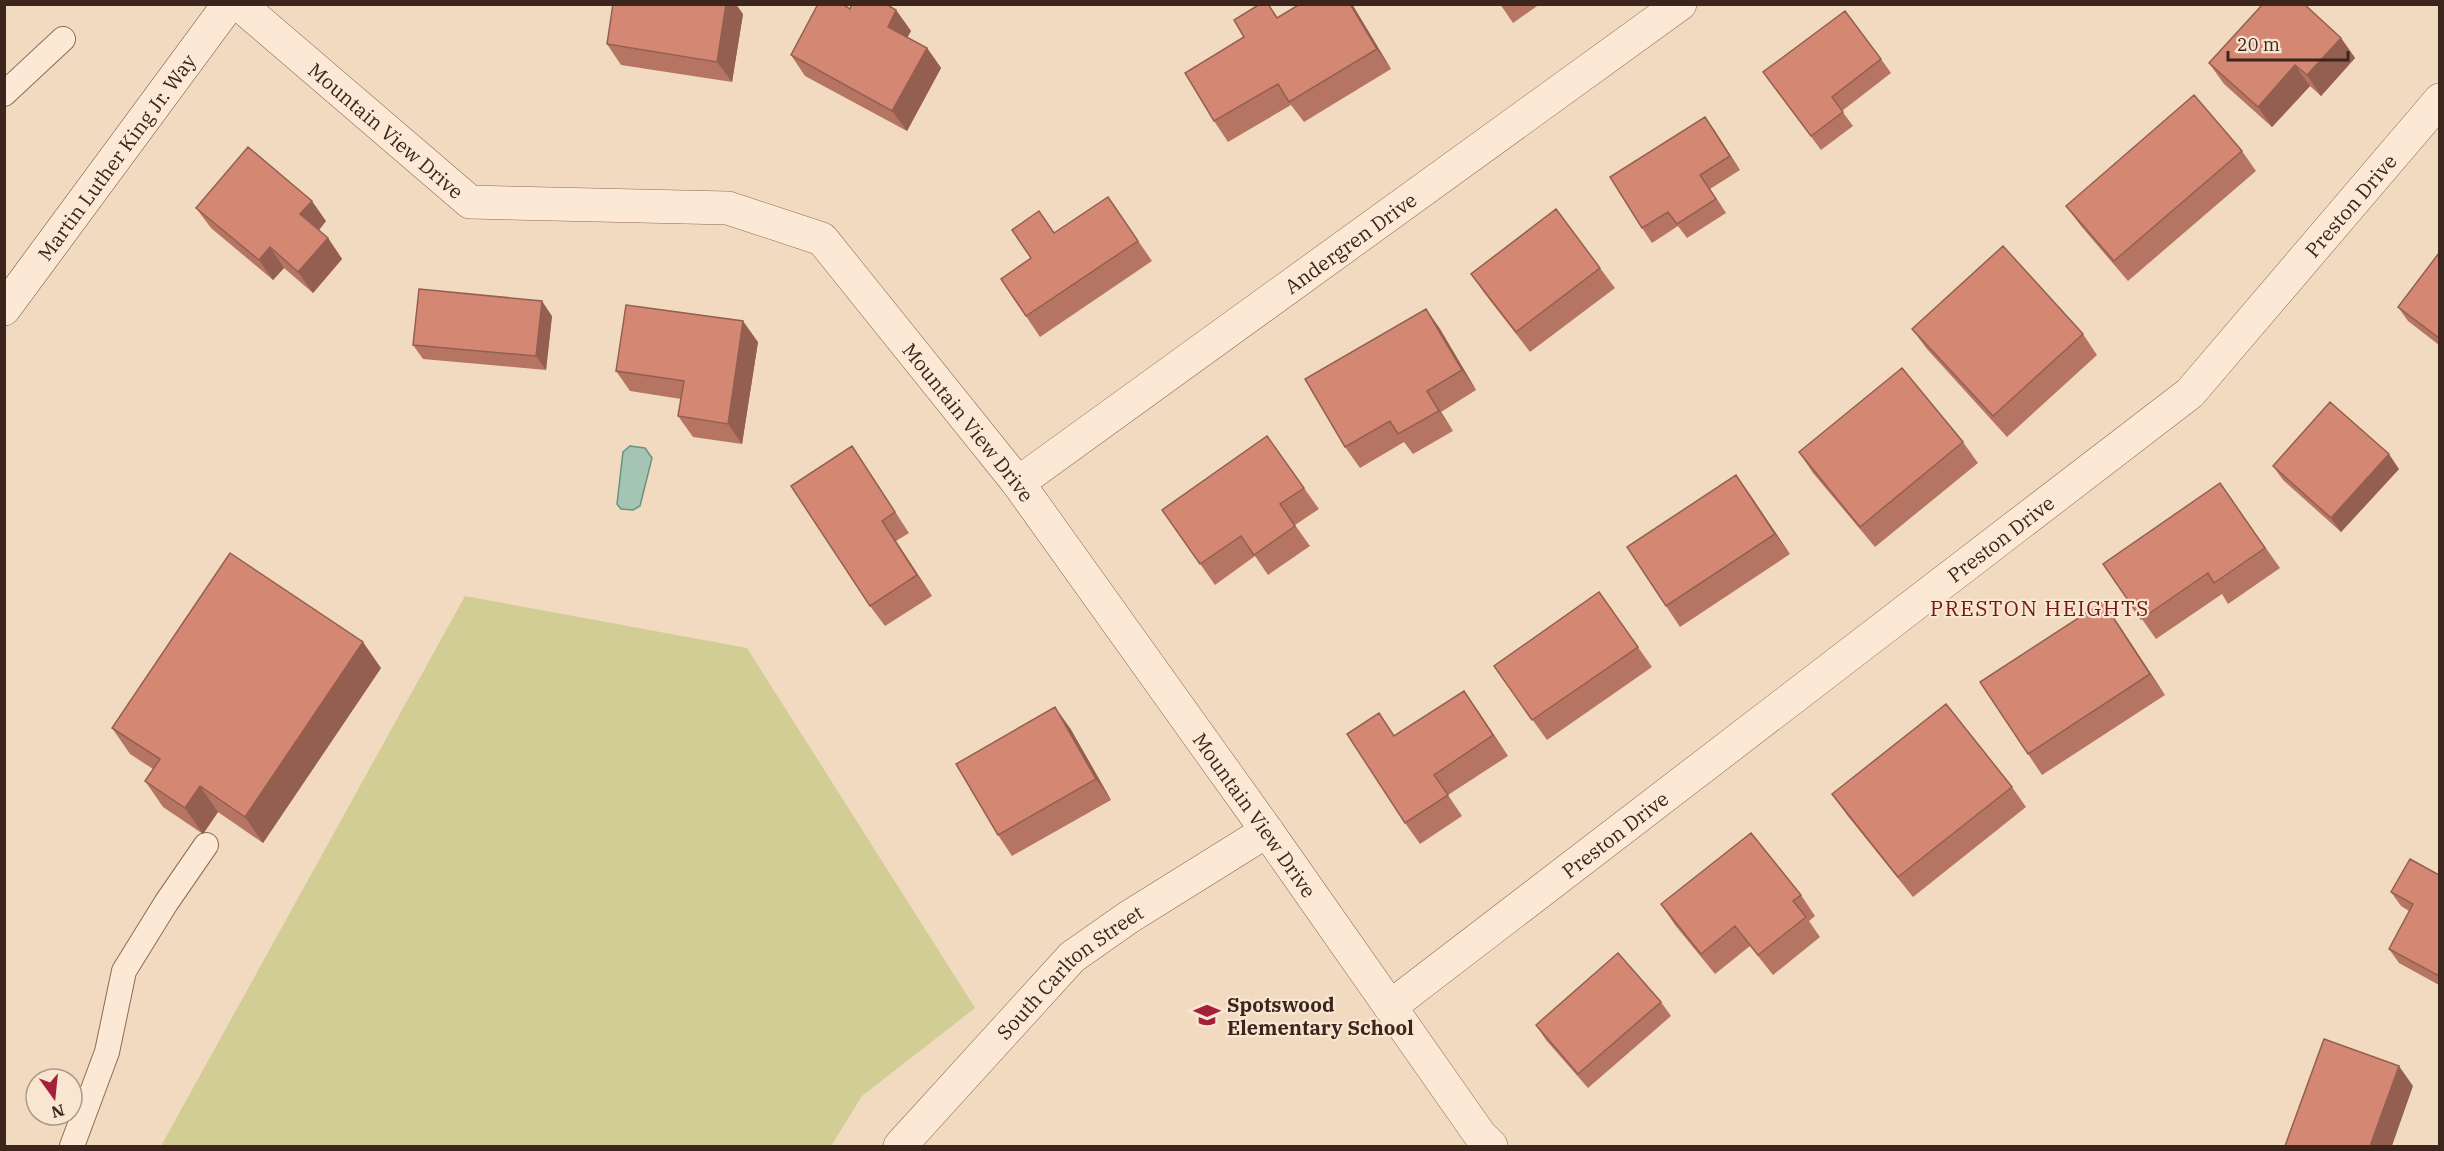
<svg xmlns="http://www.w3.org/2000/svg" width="2444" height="1151" font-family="'IBM Plex Serif',serif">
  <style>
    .green { fill: #d1cd94 }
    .water { fill: #a4c4b4; stroke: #6a9381; stroke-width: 1.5 }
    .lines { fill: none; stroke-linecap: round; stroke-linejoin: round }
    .lane-casing { stroke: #8e6956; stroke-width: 26 }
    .street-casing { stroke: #8e6956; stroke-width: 34 }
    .secondary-casing { stroke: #6f4a3a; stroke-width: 34 }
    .lane { stroke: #fce9d5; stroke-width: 24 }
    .street { stroke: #fce9d5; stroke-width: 33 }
    .secondary { stroke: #fce9d5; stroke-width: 33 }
    .wall { fill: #b67563 }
    .shaded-wall { fill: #945f50 }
    .building { fill: #d48873; stroke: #945f50; stroke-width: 1.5 }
    .labels { text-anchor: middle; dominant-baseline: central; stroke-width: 4.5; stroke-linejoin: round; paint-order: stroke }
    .street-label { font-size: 20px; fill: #3c251c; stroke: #f9e6d1 }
    .poi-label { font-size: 20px; font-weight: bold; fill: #3c251c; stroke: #f9e6d1; text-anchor: start }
    .neighbourhood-label { font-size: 21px; letter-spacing: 1.5px; fill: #6d1817; stroke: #f9e6d1 }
  </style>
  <rect width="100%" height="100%" fill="#f2dac1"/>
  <path class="green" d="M465 596 747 648 975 1008 862 1096 831 1146H161Z"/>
  <path class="water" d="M630 446 645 448 652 458 640 506 633 510 621 509 617 504 623 452Z"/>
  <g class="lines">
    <g class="lane-casing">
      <path id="lane" d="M4 94 63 39
        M72 1146 107 1052 124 971 166 903 206 845"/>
    </g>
    <g class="street-casing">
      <g id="street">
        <path id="s1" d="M239 4 470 202 728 208 822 239 1018 483 1267 831 1480 1135 1491 1146"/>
        <path id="s2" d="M1018 483 1680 4"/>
        <path id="s3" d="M1391 1006 2190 393 2440 100"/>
        <path id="s4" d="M900 1146 1072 957 1129 917 1267 831"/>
      </g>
    </g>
    <g class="secondary-casing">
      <g id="secondary">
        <path id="s5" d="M4 309 229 4"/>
      </g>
    </g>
    <use href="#lane" class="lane"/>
    <use href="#street" class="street"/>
    <use href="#secondary" class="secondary"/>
  </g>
  <path class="wall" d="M1268 4 1278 18 1300 4H1352L1391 69 1304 122 1291 105 1228 142 1214 121 1244 37Z
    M1500 4H1540L1513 23Z
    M850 9 896 10 911 31 907 37 927 48 941 68 907 131 805 76 791 55Z
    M743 14 732 82 621 65 607 44Z
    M2341 38 2355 58 2321 96 2310 86 2272 127 2224 84 2209 63Z
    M1881 59 1891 73 1842 111 1853 126 1821 150 1763 72Z
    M1705 117 1740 170 1710 189 1726 213 1687 238 1678 226 1652 243 1642 228Z
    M2242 151 2256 171 2128 281 2081 226 2066 206Z
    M1108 197 1152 261 1040 337 1001 279 1031 258 1055 233Z
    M196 208 326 221 319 230 328 238 342 259 313 293 284 268 273 280 211 228Z
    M2439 253V345L2408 321 2398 307Z
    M1600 268 1615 288 1530 352 1485 294 1471 274Z
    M1426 309 1440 329 1476 390 1441 412 1453 431 1413 454 1404 442 1360 468 1345 447Z
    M552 316 546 370 423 359 413 345Z
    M1912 329 2083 334 2097 355 2007 437 1927 349Z
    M758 342 742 444 693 437 678 416 681 399 630 391 616 371Z
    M1267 436 1319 509 1295 525 1310 546 1268 575 1255 556 1215 585 1162 510Z
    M1963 442 1978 463 1875 547 1813 473 1799 452Z
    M2273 466 2399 469 2341 532 2283 480Z
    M866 467 909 533 896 541 932 596 885 626 870 606Z
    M1736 475 1790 554 1680 627 1666 606Z
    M2220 483 2280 568 2228 604 2222 594 2156 639 2103 564Z
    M1599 592 1652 667 1547 740 1494 666Z
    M2103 602 2165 695 2042 775 2028 754Z
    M381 668 263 843 218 812 203 834 163 807 145 781 153 769 130 754 112 728Z
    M1478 711 1508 756 1448 795 1462 816 1420 844 1405 823 1394 736Z
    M1070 728 1111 800 1012 856 998 835Z
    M2012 787 2026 807 1913 897 1847 815 1832 794Z
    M2439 875V985L2399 963 2389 949 2409 911 2401 906 2391 892Z
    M1801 895 1815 916 1809 921 1820 937 1773 975 1750 946 1715 974 1675 925 1661 904Z
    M1661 1002 1671 1016 1588 1088 1546 1040 1536 1025Z"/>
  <path class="shaded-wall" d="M726 4H736L743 14 732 82 717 62Z
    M1350 4H1352L1391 69 1377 49Z
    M896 10 911 31 902 47 888 27Z
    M2341 38 2355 58 2321 96 2307 75Z
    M927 48 941 68 907 131 892 111Z
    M2295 65 2310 86 2272 127 2258 107Z
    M1705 117 1715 131 1740 170 1730 156Z
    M1700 175 1710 189 1726 213 1716 199Z
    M312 201 326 221 315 235 300 214Z
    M328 238 342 259 313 293 298 272Z
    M270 247 284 268 273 280 259 260Z
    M542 301 552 316 546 370 536 356Z
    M1426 309 1440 329 1476 390 1462 370Z
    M743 321 758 342 742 444 728 424Z
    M1427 391 1441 412 1453 431 1439 411Z
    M2389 454 2399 469 2341 532 2331 518Z
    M1736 475 1751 496 1790 554 1775 534Z
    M882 521 896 541 932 596 917 575Z
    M2103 602 2117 622 2165 695 2150 674Z
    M363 642 381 668 263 843 245 817Z
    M1464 691 1478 711 1508 756 1493 735Z
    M1055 707 1070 728 1111 800 1096 779Z
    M200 786 218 812 203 834 185 808Z
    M2399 1066 2413 1086 2392 1146H2370Z"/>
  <path class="building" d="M613 4H726L717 62 607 44Z
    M818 4H842L850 9 852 4H886L896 10 888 27 927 48 892 111 791 55Z
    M1260 4H1268L1277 18 1300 4H1350L1377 49 1289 102 1278 84 1214 121 1185 73 1244 37 1234 20Z
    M2263 4H2304L2341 38 2307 75 2295 65 2258 107 2209 63Z
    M1845 11 1881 59 1832 97 1843 112 1811 136 1763 72Z
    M2194 95 2242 151 2114 261 2066 206Z
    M1705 117 1730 156 1700 175 1716 199 1677 224 1668 212 1642 228 1610 177Z
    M248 147 312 201 300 214 328 238 298 272 270 247 259 260 196 208Z
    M1108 197 1138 241 1026 316 1001 279 1031 258 1012 230 1039 211 1054 233Z
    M1556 209 1600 268 1516 332 1471 274Z
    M2003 246 2083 334 1993 416 1912 329Z
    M2439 253V338L2398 307Z
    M419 289 542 301 536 356 413 345Z
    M626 305 743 321 728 424 678 416 684 381 616 371Z
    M1426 309 1462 370 1427 391 1439 411 1398 434 1390 421 1345 447 1305 379Z
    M1902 368 1963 442 1860 527 1799 452Z
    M2330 402 2389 454 2331 518 2273 466Z
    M1267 436 1304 488 1280 504 1295 526 1254 555 1241 536 1200 564 1162 510Z
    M852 446 895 512 882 521 917 575 870 606 791 486Z
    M1736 475 1775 534 1666 606 1627 547Z
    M2220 483 2265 548 2214 583 2208 573 2141 619 2103 564Z
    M230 553 363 642 245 817 200 786 185 808 145 781 160 759 112 728Z
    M1599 592 1638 647 1532 720 1494 666Z
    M2103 602 2150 674 2028 754 1980 682Z
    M1464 691 1493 735 1434 775 1448 795 1405 823 1347 734 1379 713 1394 736Z
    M1946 704 2012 787 1898 877 1832 794Z
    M1055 707 1096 779 998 835 956 764Z
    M1751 833 1801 895 1793 901 1806 917 1758 955 1735 926 1701 954 1661 904Z
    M2410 859 2439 875V976L2389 949 2413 904 2391 892Z
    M1618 953 1661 1002 1578 1074 1536 1025Z
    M2324 1039 2399 1066 2370 1146H2285Z"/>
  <defs>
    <g id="school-bare" transform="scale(2.07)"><path d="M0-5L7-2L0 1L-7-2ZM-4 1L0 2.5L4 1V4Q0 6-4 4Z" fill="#a3203b" stroke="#f9e6d1" stroke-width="2.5" paint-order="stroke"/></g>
  </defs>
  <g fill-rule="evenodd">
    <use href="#school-bare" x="1207" y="1015"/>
  </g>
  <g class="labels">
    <g class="street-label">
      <text stroke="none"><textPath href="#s1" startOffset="194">Mountain View Drive</textPath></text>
      <text stroke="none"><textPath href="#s5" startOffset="189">Martin Luther King Jr. Way</textPath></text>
      <text stroke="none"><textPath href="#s3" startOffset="1254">Preston Drive</textPath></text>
      <text stroke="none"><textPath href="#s2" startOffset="410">Andergren Drive</textPath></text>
      <text stroke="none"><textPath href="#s1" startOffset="896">Mountain View Drive</textPath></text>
      <text stroke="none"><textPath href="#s3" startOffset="768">Preston Drive</textPath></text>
      <text stroke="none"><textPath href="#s1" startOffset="1382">Mountain View Drive</textPath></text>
      <text stroke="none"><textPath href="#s3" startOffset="282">Preston Drive</textPath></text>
      <text stroke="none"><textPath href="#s4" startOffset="244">South Carlton Street</textPath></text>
    </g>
    <g class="poi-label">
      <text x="1227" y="1004">Spotswood<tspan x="1227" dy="23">Elementary School</tspan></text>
    </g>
    <g class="neighbourhood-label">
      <text x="2040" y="608">PRESTON HEIGHTS</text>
    </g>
  </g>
  <rect width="2444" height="1151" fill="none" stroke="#3c251c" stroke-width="12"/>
  <g transform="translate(54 1097) rotate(165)"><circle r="28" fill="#f9e6d1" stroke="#ad9989" stroke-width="1.5"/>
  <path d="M0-4.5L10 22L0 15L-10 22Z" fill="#a3203b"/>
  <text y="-9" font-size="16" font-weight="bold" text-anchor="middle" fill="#3c251c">N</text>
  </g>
  <path d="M2228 51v9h120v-9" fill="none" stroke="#3c251c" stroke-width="3"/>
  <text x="2237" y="51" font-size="18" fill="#3c251c" stroke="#f9e6d1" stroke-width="4.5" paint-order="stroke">20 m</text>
</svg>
